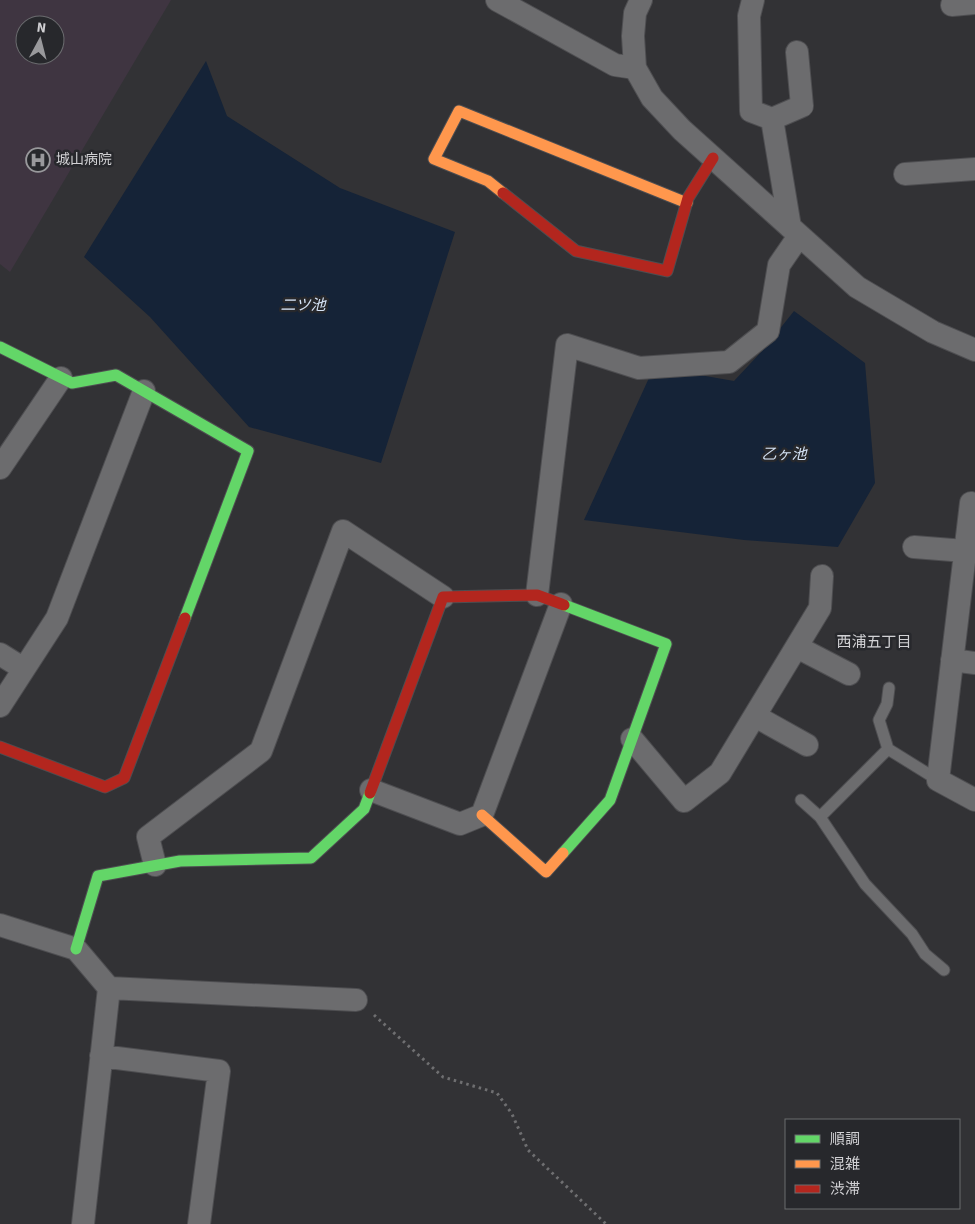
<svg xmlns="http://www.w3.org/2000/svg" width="975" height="1224" font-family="'Source Sans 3','Noto Sans JP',sans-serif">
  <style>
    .industrial { fill: #3f3541; fill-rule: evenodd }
    .water { fill: #152337 }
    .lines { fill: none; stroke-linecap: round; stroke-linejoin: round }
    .lane-casing { stroke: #4e4e51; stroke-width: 13 }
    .street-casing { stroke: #4e4e51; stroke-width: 24 }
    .fast-casing { stroke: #4e4e51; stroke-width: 13 }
    .slow-casing { stroke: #4e4e51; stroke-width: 13 }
    .jam-casing { stroke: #4e4e51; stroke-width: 13 }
    .path { stroke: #6f6f71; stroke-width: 3; stroke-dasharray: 2.5 4; stroke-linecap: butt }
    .lane { stroke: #6c6c6e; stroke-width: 11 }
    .street { stroke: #6c6c6e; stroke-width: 22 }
    .fast { stroke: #63d668; stroke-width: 11 }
    .slow { stroke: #ff974d; stroke-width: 11 }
    .jam { stroke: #b3261e; stroke-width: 11 }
    .labels { text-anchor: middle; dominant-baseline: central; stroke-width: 5; stroke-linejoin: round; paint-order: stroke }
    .poi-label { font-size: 14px; fill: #d1d1d4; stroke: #27282c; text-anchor: start }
    .water-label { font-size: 15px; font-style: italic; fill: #d6e4f7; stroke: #27282c }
    .neighbourhood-label { font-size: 15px; fill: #d1d1d4; stroke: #27282c }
  </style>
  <rect width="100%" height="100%" fill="#323235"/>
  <path class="industrial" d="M0 0H171L10 272 0 264ZM25 25H55V55H25Z"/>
  <path class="water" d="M206 61 227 116 340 188 455 232 381 463 249 427 150 317 84 257Z
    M794 311 865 363 875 483 838 547 744 540 584 520 654 367 734 381 763 350Z"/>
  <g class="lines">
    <g class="lane-casing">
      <path id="lane" d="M889 688 887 704 879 720 888 749 938 780
        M801 800 820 817 865 884 912 934 925 954 944 970
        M820 817 888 749"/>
    </g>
    <g class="street-casing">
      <path id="street" d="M497 0 615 65 635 68
        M641 0 635 13 633 36 635 68 652 98 682 130 857 287 933 332 975 350
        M753 0 749 16 751 111 772 119 790 227
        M952 5 975 3
        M772 119 802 106 797 52
        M905 174 975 169
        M0 468 61 378
        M971 503 938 780 975 800
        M914 547 965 551
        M537 595 567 345 639 368 729 362 768 331 779 265 799 236
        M797 647 849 674
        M0 654 24 669
        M952 660 975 663
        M0 706 57 618 144 391
        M755 716 807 745
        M632 739 684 801 720 773 820 608 822 576
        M371 790 460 824 482 815 561 604
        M155 865 148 837 261 751 343 531 443 597
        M0 925 76 949 109 988 83 1224
        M109 988 356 1000
        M101 1056 219 1071 199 1224"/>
    </g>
    <g class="fast-casing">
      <path id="fast" d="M0 347 72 383 116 375 248 451 185 618
        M563 853 610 800 666 644 564 605
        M76 949 98 876 180 861 311 858 364 809 370 793"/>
    </g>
    <g class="slow-casing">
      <path id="slow" d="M503 193 488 181 434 159 459 111 687 203
        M482 815 546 872 563 853"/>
    </g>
    <g class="jam-casing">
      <path id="jam" d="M503 193 576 251 667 271 688 198 713 158
        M0 747 105 787 124 778 185 618
        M370 793 443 597 537 595 564 605"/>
    </g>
    <path class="path" d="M374 1015 443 1077 497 1093 512 1114 528 1150 606 1224"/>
    <use href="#lane" class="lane"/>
    <use href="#street" class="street"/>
    <use href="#fast" class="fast"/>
    <use href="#slow" class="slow"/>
    <use href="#jam" class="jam"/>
  </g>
  <defs>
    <g id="hospital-ring" transform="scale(1.25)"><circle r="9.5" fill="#27282c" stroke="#99999c" stroke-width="1.5"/><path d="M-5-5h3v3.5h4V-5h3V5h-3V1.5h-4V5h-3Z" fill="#99999c"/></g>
  </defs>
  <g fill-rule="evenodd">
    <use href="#hospital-ring" x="38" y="160"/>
  </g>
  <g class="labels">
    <g class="poi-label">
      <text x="56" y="160">城山病院</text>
    </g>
    <g class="water-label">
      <text x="303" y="305">二ツ池</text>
      <text x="784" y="454">乙ヶ池</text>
    </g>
    <g class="neighbourhood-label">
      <text x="874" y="642">西浦五丁目</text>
    </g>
  </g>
  <rect x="785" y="1119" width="175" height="90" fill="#27282c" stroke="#6b6c6f"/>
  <rect x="795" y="1135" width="25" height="8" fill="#63d668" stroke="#6b6c6f"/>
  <text x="830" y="1144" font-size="15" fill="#d1d1d4">順調</text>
  <rect x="795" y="1160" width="25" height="8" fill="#ff974d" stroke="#6b6c6f"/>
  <text x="830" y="1169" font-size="15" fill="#d1d1d4">混雑</text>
  <rect x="795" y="1185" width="25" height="8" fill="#b3261e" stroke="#6b6c6f"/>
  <text x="830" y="1194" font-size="15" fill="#d1d1d4">渋滞</text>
  <g transform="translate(40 40) rotate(7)"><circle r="24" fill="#27282c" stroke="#6b6c6f"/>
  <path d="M0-4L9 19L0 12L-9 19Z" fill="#99999c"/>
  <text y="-8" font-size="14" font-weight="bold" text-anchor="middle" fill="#d1d1d4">N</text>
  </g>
</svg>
